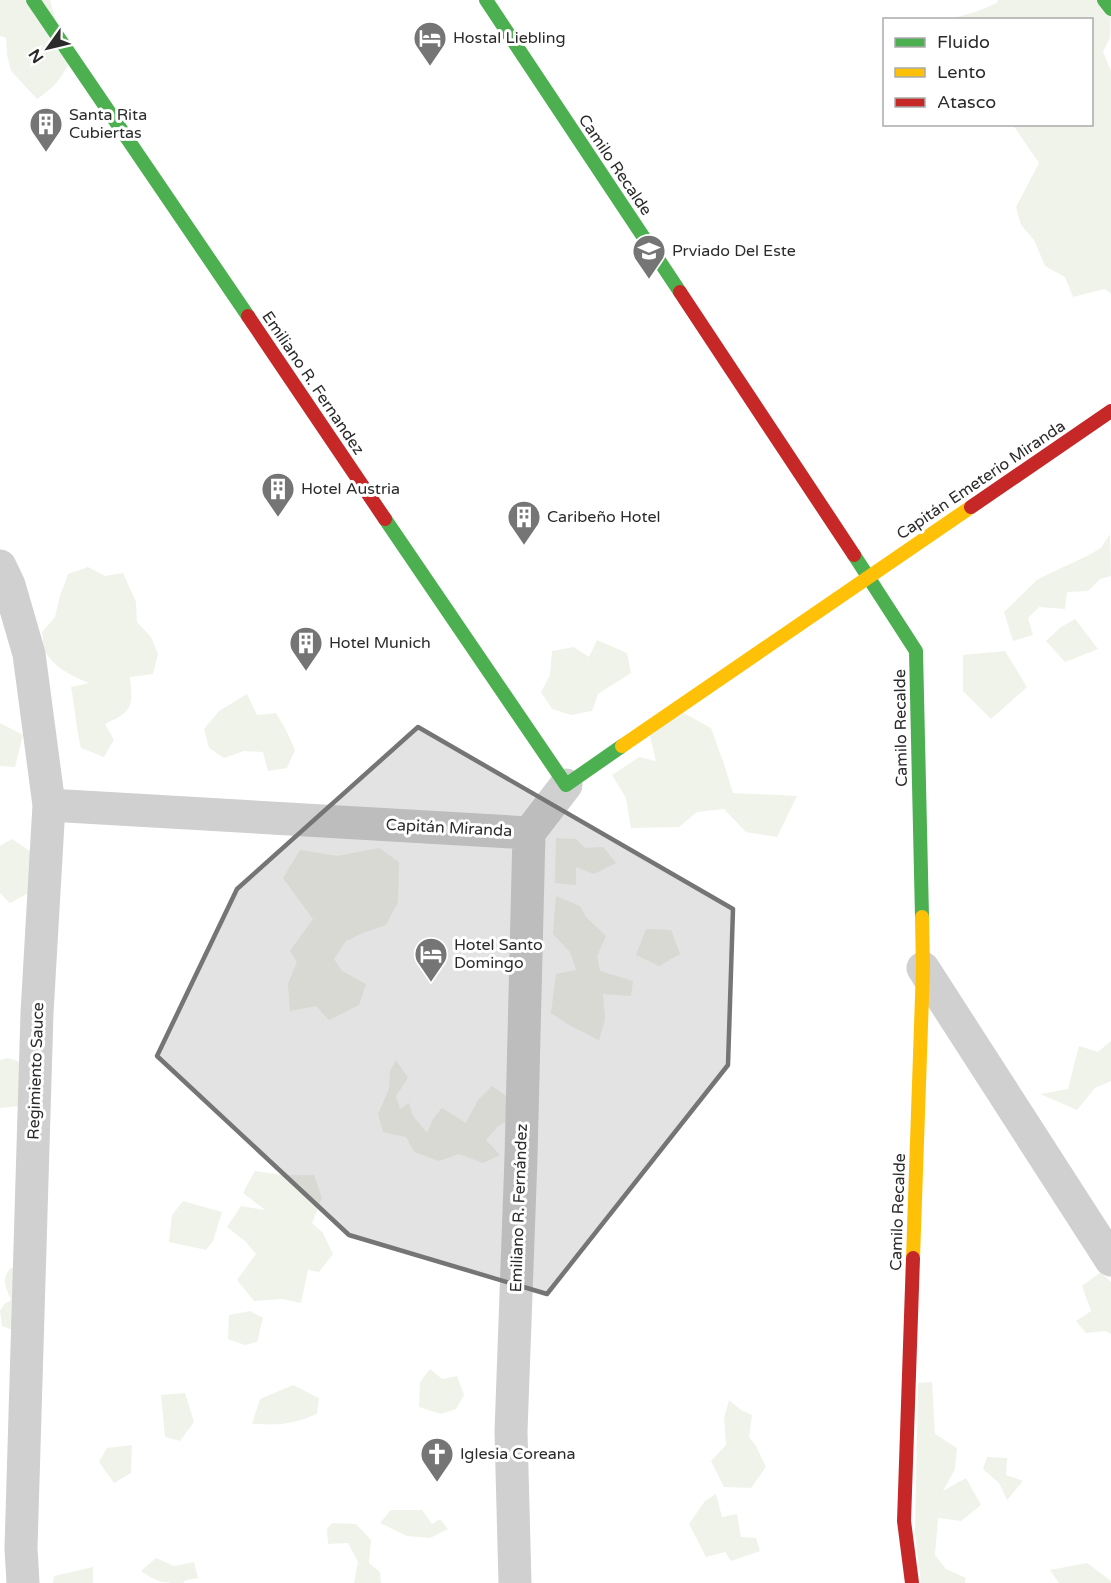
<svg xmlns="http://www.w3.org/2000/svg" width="1111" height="1583" font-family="'Varela Round',sans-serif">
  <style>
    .green { fill: #f0f3ea }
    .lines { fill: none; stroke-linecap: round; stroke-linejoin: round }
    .street { stroke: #d0d0d0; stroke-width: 33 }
    .fast { stroke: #4caf50; stroke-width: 14 }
    .slow { stroke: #ffc107; stroke-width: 14 }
    .jam { stroke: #c62828; stroke-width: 14 }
    .marked { fill: #757575; fill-opacity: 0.2; stroke: #757575; stroke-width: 4.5; stroke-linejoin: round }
    .labels { text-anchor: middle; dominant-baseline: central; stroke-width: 6; stroke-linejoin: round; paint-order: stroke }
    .poi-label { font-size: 16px; fill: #2b2b2b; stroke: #fff; text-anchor: start }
    .street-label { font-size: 16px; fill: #2b2b2b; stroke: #fff }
  </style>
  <rect width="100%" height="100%" fill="#fff"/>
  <path class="green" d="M0 0H50L68 65C59 82 52 89 37 99L11 71 7 55 6 38 0 36Z
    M998 0H1111L1110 38 1103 52 1111 71V294L1105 289 1073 297 1065 277 1045 266 1034 240 1021 225 1016 207 1039 163 1013 125 1092 124V20H947L978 11 997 3Z
    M1110 534 1111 576 1100 579 1088 591 1067 592 1065 609 1039 607 1028 618 1033 635 1013 641 1004 612 1038 579 1087 556 1101 548Z
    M88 567 105 576 123 573 136 602 137 622 151 637 158 654 153 674 130 677C133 707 133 711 105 724L114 740 104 757 81 748C76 728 75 708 71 687L89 683C72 676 54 668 45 651 43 646 43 638 42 632L55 617 60 596 68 574Z
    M1075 619 1098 649 1065 662 1046 641 1061 627Z
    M597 640 627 653 631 673 598 694 592 711 571 715 552 709 541 692 550 675 552 651 574 647 589 657Z
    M1005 651 1027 687 991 719 963 691V655Z
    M247 694 257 715 276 713 286 730 295 750 287 768 268 771 263 752 244 751 224 758 209 748 204 729 219 711Z
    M680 711 711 728 723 761 733 793 797 796 777 837 746 832 724 809 697 812 679 827 631 828 626 798 612 775 639 757 656 761 650 736Z
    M0 723 23 735 15 767 0 766Z
    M556 838 576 839 585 848 603 847 616 863 594 874 576 867V885L555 883Z
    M12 839 30 851 34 890 10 903 0 893V846Z
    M379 848 399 862 398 902 386 925 365 932 346 941 334 959 342 971 366 984 359 1005 329 1020 316 1006 290 1011 288 984 297 962 290 951 313 919 283 878 300 850 337 856Z
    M556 896 580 906 586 917 606 936 597 956 600 971 633 981 631 996 603 994 605 1019 599 1040 569 1025 551 1013 556 974 576 970 570 952 553 934Z
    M646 929 671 930 680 954 659 966 636 955Z
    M1111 1041V1081L1095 1088 1077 1110 1040 1094 1068 1089 1079 1046 1098 1052Z
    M8 1058 29 1065 20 1106 0 1108V1060Z
    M396 1060 408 1078 396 1096 400 1109 409 1103 413 1116 427 1133 433 1119 442 1108 466 1123 478 1100 492 1086 512 1100 510 1119 498 1126 486 1140 500 1155 483 1163 459 1154 439 1161 414 1152 406 1137 383 1132 378 1114 389 1089 390 1071Z
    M255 1171 283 1175H314L322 1198 312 1223 323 1233 333 1254 319 1272 308 1270 301 1303 282 1299 254 1301 237 1280 256 1254 246 1242 227 1227 241 1206 265 1210 243 1193Z
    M183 1201 222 1212 213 1241 206 1250 169 1242 172 1215Z
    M11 1268H15L18 1327 10 1329 2 1326 0 1311 4 1304 11 1300C6 1287 0 1280 11 1268Z
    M1101 1272 1111 1282V1334L1105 1331 1086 1333 1076 1321 1091 1311 1082 1286Z
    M250 1311 263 1318 257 1342 245 1345 228 1339 229 1315Z
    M430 1369 442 1379 457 1376 464 1395 456 1409 441 1414 419 1407 420 1382Z
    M932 1382 935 1434 957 1448 955 1469 943 1491 966 1478 981 1505 961 1521 938 1518 935 1555 946 1569 966 1578 965 1583H921L915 1533 918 1383Z
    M293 1385 319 1398 317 1414C291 1425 280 1425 252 1424L260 1399Z
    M185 1393 194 1422 180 1441 165 1437 161 1395Z
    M729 1400 741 1410 752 1415 749 1437 756 1446 766 1467 751 1488 724 1487 711 1461 726 1445 724 1418Z
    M132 1445 131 1473 114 1483 99 1462 107 1448Z
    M987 1457 1007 1458 1006 1475 1023 1481 1007 1500 999 1483 983 1469Z
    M716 1494 722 1517 737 1514 741 1537 756 1538 760 1551 731 1561 725 1552 706 1557 689 1524 705 1501Z
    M391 1510H422L432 1524 440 1519 448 1529 430 1538 407 1536 380 1523Z
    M332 1523 356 1524 371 1540 369 1563 380 1572 381 1583H354L358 1562 348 1543 328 1544 327 1529Z
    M156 1558 174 1566 194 1562 198 1578 186 1580 183 1583C161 1583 159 1583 141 1571Z
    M1087 1563 1111 1581V1583H1059L1050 1570Z
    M93 1567V1583H53L54 1576Z"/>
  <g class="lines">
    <path class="street" d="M0 566 9 585 29 654 49 805 37 1013 21 1548 23 1583
      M49 805 529 833
      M529 833 566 785
      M923 968 1111 1260
      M515 1583 511 1432 521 1157 529 833"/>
    <path class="fast" d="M33 0 248 316
      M486 0 680 292
      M1104 0 1111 9
      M385 519 566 785 622 746
      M854 555 916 651 922 917"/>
    <path class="slow" d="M622 746 971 507
      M913 1258 923 968 922 917"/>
    <path class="jam" d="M680 292 854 555
      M248 316 385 519
      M971 507 1111 411
      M912 1583 904 1521 913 1258"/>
  </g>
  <path class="marked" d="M418 727 733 909 728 1065 547 1294 349 1235 157 1056 237 889Z"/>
  <defs>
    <g id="hotel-pin" transform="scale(1.725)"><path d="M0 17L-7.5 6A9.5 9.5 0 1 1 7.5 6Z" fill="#757575" stroke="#fff"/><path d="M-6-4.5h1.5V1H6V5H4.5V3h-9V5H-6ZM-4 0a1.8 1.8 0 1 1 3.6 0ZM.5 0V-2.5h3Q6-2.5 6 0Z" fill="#fff"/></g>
    <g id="building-pin" transform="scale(1.725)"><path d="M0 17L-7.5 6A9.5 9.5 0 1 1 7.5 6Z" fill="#757575" stroke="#fff"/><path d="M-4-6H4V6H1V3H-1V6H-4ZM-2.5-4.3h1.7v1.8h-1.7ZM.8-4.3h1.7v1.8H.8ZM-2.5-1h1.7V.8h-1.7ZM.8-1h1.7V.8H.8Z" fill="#fff"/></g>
    <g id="school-pin" transform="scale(1.725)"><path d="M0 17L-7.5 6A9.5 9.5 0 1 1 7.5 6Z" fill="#757575" stroke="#fff"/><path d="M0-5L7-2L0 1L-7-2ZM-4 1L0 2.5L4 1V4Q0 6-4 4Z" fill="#fff"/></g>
    <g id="church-pin" transform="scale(1.725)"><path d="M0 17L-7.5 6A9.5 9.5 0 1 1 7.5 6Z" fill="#757575" stroke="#fff"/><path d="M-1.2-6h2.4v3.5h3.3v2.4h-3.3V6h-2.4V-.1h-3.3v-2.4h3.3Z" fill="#fff"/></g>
  </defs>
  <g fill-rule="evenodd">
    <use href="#hotel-pin" x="430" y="38"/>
    <use href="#building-pin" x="46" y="124"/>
    <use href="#school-pin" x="649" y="251"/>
    <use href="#building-pin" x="278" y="489"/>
    <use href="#building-pin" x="524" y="517"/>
    <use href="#building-pin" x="306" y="643"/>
    <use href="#hotel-pin" x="431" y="954"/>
    <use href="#church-pin" x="437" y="1454"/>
  </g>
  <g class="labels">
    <g class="poi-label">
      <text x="453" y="38">Hostal Liebling</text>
      <text x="69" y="115">Santa Rita<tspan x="69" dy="18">Cubiertas</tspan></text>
      <text x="672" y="251">Prviado Del Este</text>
      <text x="301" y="489">Hotel Austria</text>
      <text x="547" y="517">Caribeño Hotel</text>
      <text x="329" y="643">Hotel Munich</text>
      <text x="454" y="945">Hotel Santo<tspan x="454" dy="18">Domingo</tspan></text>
      <text x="460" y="1454">Iglesia Coreana</text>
    </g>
    <g class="street-label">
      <text transform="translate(615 165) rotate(56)">Camilo Recalde</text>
      <text transform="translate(313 383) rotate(56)">Emiliano R. Fernandez</text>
      <text transform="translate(981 480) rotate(-34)">Capitán Emeterio Miranda</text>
      <text transform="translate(901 728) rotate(-91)">Camilo Recalde</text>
      <text transform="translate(449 828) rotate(3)">Capitán Miranda</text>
      <text transform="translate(36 1071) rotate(-88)">Regimiento Sauce</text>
      <text transform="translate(519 1208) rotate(-88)">Emiliano R. Fernández</text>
      <text transform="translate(898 1212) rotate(-88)">Camilo Recalde</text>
    </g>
  </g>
  <rect x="883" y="18" width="210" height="108" fill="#ffffff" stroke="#aaaaaa" stroke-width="1.5"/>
  <rect x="895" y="38" width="30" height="9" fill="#4caf50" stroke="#aaaaaa" stroke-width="1.5"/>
  <text x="937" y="48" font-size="18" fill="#2b2b2b">Fluido</text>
  <rect x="895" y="68" width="30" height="9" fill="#ffc107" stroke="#aaaaaa" stroke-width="1.5"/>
  <text x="937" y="78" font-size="18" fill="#2b2b2b">Lento</text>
  <rect x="895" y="98" width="30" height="9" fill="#c62828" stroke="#aaaaaa" stroke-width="1.5"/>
  <text x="937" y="108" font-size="18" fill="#2b2b2b">Atasco</text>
  <g transform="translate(48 48) rotate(236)" stroke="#ffffff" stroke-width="4.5" paint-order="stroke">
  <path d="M0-4.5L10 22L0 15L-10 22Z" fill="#2b2b2b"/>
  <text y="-9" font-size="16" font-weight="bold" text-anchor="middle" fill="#2b2b2b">N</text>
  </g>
</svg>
